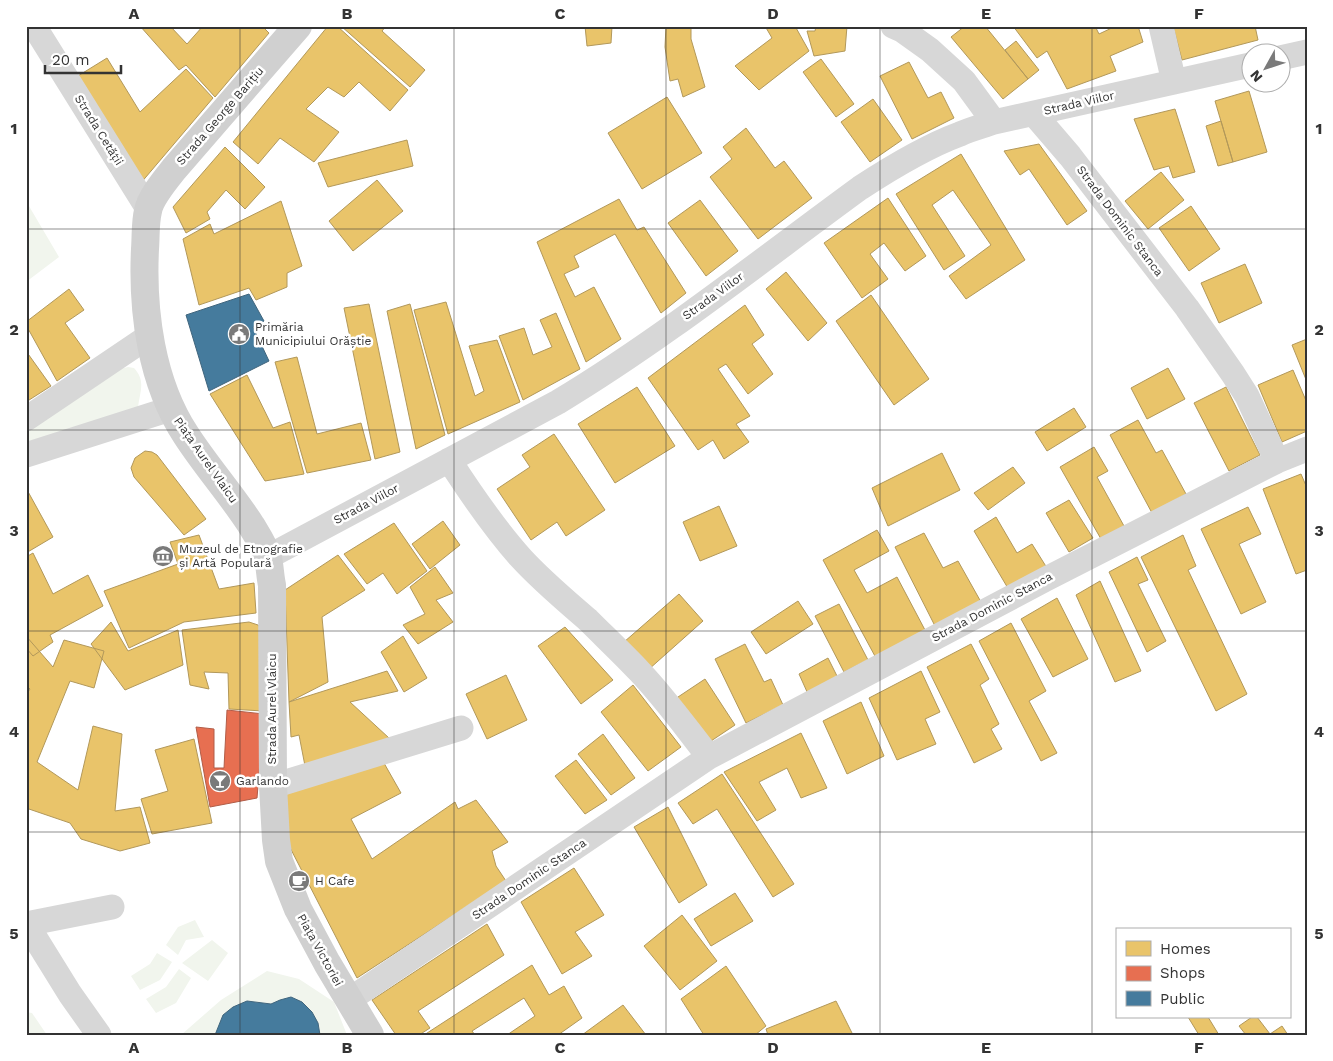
<svg xmlns="http://www.w3.org/2000/svg" width="1333" height="1061" font-family="'Work Sans',sans-serif">
  <style>
    .green { fill: #f1f5ed }
    .homes { fill: #e9c46a; stroke: #b2985a }
    .shops { fill: #e76f51; stroke: #b15d48 }
    .public { fill: #457b9d; stroke: #40657d }
    .lines { fill: none; stroke-linecap: round; stroke-linejoin: round }
    .street { stroke: #d7d7d7; stroke-width: 25 }
    .secondary { stroke: #d0d0d0; stroke-width: 28 }
    .grid { fill: none; stroke: #333; stroke-width: 1; stroke-opacity: 0.55 }
    .labels { text-anchor: middle; dominant-baseline: central; stroke-width: 5; stroke-linejoin: round; paint-order: stroke }
    .street-label { font-size: 12px; fill: #333; stroke: #fff }
    .poi-label { font-size: 12px; fill: #333; stroke: #fff; text-anchor: start }
    .neatline { fill: none; stroke: #333; stroke-width: 2 }
    .grid-label { font-size: 16px; text-anchor: middle; font-weight: bold; fill: #333 }
  </style>
  <rect width="100%" height="100%" fill="#fff"/>
  <path class="green" d="M26 201 59 257 26 282Z
    M128 367 134 368C146 381 140 391 138 407L26 444V429L116 370Z
    M195 920 204 937 186 940 178 955 166 945 178 927Z
    M212 940 228 953 208 981 182 963Z
    M157 953 172 962 160 980 140 990 131 976 150 964Z
    M179 969 191 978 176 1003 156 1013 146 999 166 987Z
    M267 971 299 979 334 1002 347 1035H181L221 1000Z
    M26 1012 32 1013 47 1035H26Z"/>
  <path class="homes" d="M140 26H170L187 44 203 26H262L269 33 215 97 186 65 179 70Z
    M328 26H337L408 90 390 111 359 82 344 97 328 87 306 109 339 132 314 162 280 138 258 164 233 142Z
    M341 26H386L382 31 425 70 410 87Z
    M585 26H612L611 43 587 46Z
    M666 26H691V39L705 87 683 97 678 79 670 81 665 47Z
    M765 26H795L809 51 759 90 735 66 772 38Z
    M816 26H847L845 51 814 56 807 31H815Z
    M965 26H985L1028 79 1003 99 951 37Z
    M1013 26H1095L1099 34 1116 26H1138L1143 42 1110 56 1116 71 1067 89 1047 51 1037 58Z
    M1173 26H1255L1258 40 1182 60Z
    M1016 41 1039 70 1028 79 1005 50Z
    M107 58 140 112 186 69 213 98 140 184 73 79Z
    M821 59 854 104 836 117 803 72Z
    M909 62 928 98 941 92 954 118 912 139 880 76Z
    M1249 91 1267 152 1233 162 1215 101Z
    M667 97 702 153 642 189 608 133Z
    M873 99 902 140 870 162 841 122Z
    M1175 109 1195 172 1173 178 1169 166 1154 170 1134 119Z
    M1221 121 1233 162 1218 166 1206 126Z
    M746 128 775 168 784 161 812 198 758 239 710 177 732 159 723 147Z
    M407 140 413 166 328 187 318 163Z
    M1039 144 1087 211 1067 225 1029 169 1020 175 1004 151Z
    M225 147 265 187 245 209 226 190 207 212 210 219 186 233 173 207Z
    M961 154 1025 260 966 299 949 276 991 245 953 190 932 205 965 256 944 270 896 194Z
    M1161 172 1184 200 1148 229 1125 201Z
    M377 180 403 211 353 251 329 221Z
    M888 198 926 256 905 271 884 243 870 254 888 279 862 298 824 243Z
    M619 199 637 230 644 227 686 293 661 313 615 234 574 256 579 267 564 274 575 297 594 287 621 339 586 362 537 242Z
    M700 200 738 251 706 276 668 223Z
    M281 201 302 266 287 273V287L256 300 249 288 199 305 183 239 210 224 214 234Z
    M1191 206 1220 249 1189 271 1159 228Z
    M1245 264 1262 303 1219 323 1201 283Z
    M786 272 827 323 808 341 766 289Z
    M69 289 84 310 65 323 90 358 57 381 26 325V322Z
    M871 295 929 379 894 405 836 321Z
    M446 302 475 396 484 391 469 346 497 340 520 402 448 434 414 310Z
    M369 304 400 452 375 459 344 308Z
    M410 304 445 435 416 449 387 311Z
    M745 305 764 335 752 344 773 374 748 394 726 364 718 369 750 416 736 424 749 442 724 459 713 440 698 450 648 378Z
    M556 313 580 369 523 400 499 336 524 328 533 355 552 347 540 320Z
    M1307 339V382L1292 345Z
    M26 351 51 386 26 402Z
    M297 357 317 434 361 423 371 460 307 473 275 362Z
    M1168 368 1185 399 1147 419 1131 388Z
    M1293 370 1307 403V431L1282 442 1258 385Z
    M247 375 273 428 290 422 304 474 265 481 210 394Z
    M637 387 675 446 615 483 578 424Z
    M1226 387 1260 455 1229 471 1194 403Z
    M1074 408 1086 427 1047 451 1035 432Z
    M1138 420 1156 453 1162 450 1186 494 1152 513 1110 435Z
    M554 434 605 510 566 536 557 522 531 540 497 489 530 467 522 455Z
    M1094 447 1108 471 1097 477 1124 526 1101 539 1060 467Z
    M145 451 152 452 157 455 206 519 184 535 134 477 131 468 135 458Z
    M942 453 960 490 888 526 872 488Z
    M1013 467 1025 483 988 510 974 493Z
    M1301 474 1307 488V570L1296 574 1263 489Z
    M26 488 53 537 26 553Z
    M1069 500 1093 538 1069 552 1046 513Z
    M719 506 737 546 700 561 683 522Z
    M1248 507 1261 534 1239 544 1266 602 1241 614 1201 529Z
    M996 517 1017 553 1032 544 1047 568 1009 590 974 531Z
    M443 521 460 545 430 569 412 544Z
    M394 523 427 571 397 594 383 573 367 584 344 554Z
    M877 530 889 551 854 570 867 593 897 577 925 630 876 658 823 560Z
    M924 533 943 568 958 561 981 602 935 626 895 547Z
    M199 535 219 589 254 583 256 613 184 622 129 648 104 591 178 564 170 542Z
    M1183 535 1196 566 1188 570 1247 694 1216 711 1141 557Z
    M33 553 53 594 88 575 103 606 50 635 53 642 33 656 26 648V557Z
    M338 555 365 590 322 617 328 682 289 702 285 590Z
    M1137 557 1148 580 1138 584 1166 641 1147 652 1109 572Z
    M435 567 453 593 436 600 453 622 418 644 403 625 425 614 410 587Z
    M1100 581 1141 671 1115 682 1076 595Z
    M679 594 703 621 648 670 624 642Z
    M1057 598 1088 659 1053 677 1021 619Z
    M798 601 813 624 766 654 751 632Z
    M839 604 868 660 844 672 815 616Z
    M111 622 128 651 178 630 183 665 125 690 91 644Z
    M249 622 258 625 264 632 263 711 229 709 228 673 204 672 209 689 190 685 182 630Z
    M1011 623 1046 691 1029 701 1057 753 1041 761 979 641Z
    M565 627 613 680 581 704 538 646Z
    M26 636 53 667 64 640 104 651 94 688 70 681 37 762 78 790 93 726 122 734 115 811 140 807 150 843 120 851 81 839 70 823 26 808V695L30 689 26 685Z
    M403 636 427 678 404 692 381 652Z
    M745 644 764 682 771 679 783 705 746 723 715 659Z
    M971 644 989 679 980 685 999 724 991 729 1002 749 974 763 927 667Z
    M828 658 838 678 808 694 799 674Z
    M387 671 398 691 350 702 389 738 306 771 299 735 291 737 289 702Z
    M921 671 940 712 925 719 936 744 897 760 869 698Z
    M506 675 527 720 487 739 466 694Z
    M705 679 735 725 705 745 675 699Z
    M633 685 681 747 648 771 601 712Z
    M861 702 884 756 847 774 823 721Z
    M801 733 827 788 801 798 787 768 759 782 776 810 757 821 724 772Z
    M603 734 635 778 611 795 578 754Z
    M194 739 212 823 152 834 141 799 168 791 155 750Z
    M380 756 401 793 351 819 372 859 455 802 458 809 476 800 508 842 492 851 496 866 506 881 357 978 282 832 278 791Z
    M576 760 607 800 585 814 555 776Z
    M722 774 794 884 773 897 717 809 693 824 678 803Z
    M668 807 707 885 679 903 634 827Z
    M574 868 604 915 575 932 592 956 562 974 521 902Z
    M735 893 753 921 711 946 694 919Z
    M682 915 717 961 680 990 644 946Z
    M487 924 504 955 418 1011 430 1028 419 1035H396L372 1000Z
    M532 965 549 995 564 986 582 1018 558 1035H507L535 1016 524 998 472 1031 475 1035H424Z
    M726 966 766 1026 755 1035H704L681 999Z
    M836 1001 853 1035H768L766 1029Z
    M623 1005 646 1035H582Z
    M1188 1017H1208L1219 1035H1199Z
    M1252 1017H1257L1270 1034 1282 1026 1288 1035H1246L1239 1026Z"/>
  <path class="shops" d="M227 710 264 714 257 798 210 807 196 727 214 729V768H224Z"/>
  <path class="public" d="M249 294 264 321 253 327 269 361 209 391 186 315Z
    M291 997 302 1002 312 1012 318 1023 320 1035H215L223 1015 233 1007 247 1001 271 1004 280 1000Z"/>
  <g class="lines">
    <path class="street" d="M34 26 148 209
      M893 26 902 30 930 50 964 81 994 122
      M1161 26 1174 82
      M1280 58 1307 52
      M1034 114 1070 156 1187 308 1233 374 1247 396 1277 461
      M26 419 149 336
      M26 455 170 409
      M449 460C471 494 494 528 521 558 542 581 565 600 588 620 605 637 623 654 639 671 665 698 686 728 709 757
      M268 557 558 402C664 338 760 261 860 188 892 167 925 147 960 134 971 129 983 126 994 122L1250 65
      M273 786 461 728
      M26 923 70 994 99 1035
      M26 924 112 907
      M349 1000 709 757 1046 579 1277 461 1307 449"/>
    <path class="secondary" d="M298 26 174 169C166 179 150 198 148 211 145 223 146 236 145 249 142 311 151 382 186 435 206 466 231 494 251 525 257 535 265 547 268 558 270 567 270 576 272 585L273 786 276 840 279 861 298 909 327 963 370 1035"/>
  </g>
  <path class="grid" d="M240 26V1035M454 26V1035M666 26V1035M880 26V1035M1092 26V1035M26 229H1307M26 430H1307M26 631H1307M26 832H1307"/>
  <defs>
    <g id="civic-disc" transform="scale(1.125)"><circle r="9.5" fill="#7a7a7a" stroke="#fff"/><path d="M-.6-6.5H3V-4.5H.6V-3L4-1V1h2V6H-6V1h2V-1L-.6-3ZM-1.2 2.5V6h2.4V2.5Z" fill="#fff"/></g>
    <g id="museum-disc" transform="scale(1.125)"><circle r="9.5" fill="#7a7a7a" stroke="#fff"/><path d="M0-6L6-3V-2H-6V-3ZM-5-1h2V3h-2ZM-1-1h2V3h-2ZM3-1h2V3H3ZM-6 4H6V6H-6Z" fill="#fff"/></g>
    <g id="bar-disc" transform="scale(1.125)"><circle r="9.5" fill="#7a7a7a" stroke="#fff"/><path d="M-6-5H6L.8 .8V4.5H3.5V6h-7V4.5H-.8V.8Z" fill="#fff"/></g>
    <g id="cafe-disc" transform="scale(1.125)"><circle r="9.5" fill="#7a7a7a" stroke="#fff"/><path d="M-5.5-4.5H6V0H3Q3 3.5 0 3.5H-2.5Q-5.5 3.5-5.5 0ZM3-3.2v2h1.7v-2ZM-6 4.5H4V6H-6Z" fill="#fff"/></g>
  </defs>
  <g fill-rule="evenodd">
    <use href="#civic-disc" x="239" y="334"/>
    <use href="#museum-disc" x="163" y="556"/>
    <use href="#bar-disc" x="220" y="781"/>
    <use href="#cafe-disc" x="299" y="881"/>
  </g>
  <g class="labels">
    <g class="street-label">
      <text transform="translate(1079 103) rotate(-13)">Strada Viilor</text>
      <text transform="translate(220 116) rotate(-49)">Strada George Barițiu</text>
      <text transform="translate(99 130) rotate(58)">Strada Cetății</text>
      <text transform="translate(1120 221) rotate(53)">Strada Dominic Stanca</text>
      <text transform="translate(713 296) rotate(-36)">Strada Viilor</text>
      <text transform="translate(206 460) rotate(55)">Piața Aurel Vlaicu</text>
      <text transform="translate(366 504) rotate(-28)">Strada Viilor</text>
      <text transform="translate(992 607) rotate(-28)">Strada Dominic Stanca</text>
      <text transform="translate(272 709) rotate(-90)">Strada Aurel Vlaicu</text>
      <text transform="translate(529 879) rotate(-34)">Strada Dominic Stanca</text>
      <text transform="translate(320 950) rotate(61)">Piața Victoriei</text>
    </g>
    <g class="poi-label">
      <text x="255" y="327">Primăria<tspan x="255" dy="14">Municipiului Orăștie</tspan></text>
      <text x="179" y="549">Muzeul de Etnografie<tspan x="179" dy="14">și Artă Populară</tspan></text>
      <text x="236" y="781">Garlando</text>
      <text x="315" y="881">H Cafe</text>
    </g>
  </g>
  <rect width="1333" height="1061" fill="none" stroke="#ffffff" stroke-width="55"/>
  <rect x="1116" y="928" width="175" height="90" fill="#ffffff" stroke="#adadad"/>
  <rect x="1126" y="941" width="25" height="15" fill="#e9c46a" stroke="#adadad"/>
  <text x="1160" y="954" font-size="15" fill="#333333">Homes</text>
  <rect x="1126" y="966" width="25" height="15" fill="#e76f51" stroke="#adadad"/>
  <text x="1160" y="978" font-size="15" fill="#333333">Shops</text>
  <rect x="1126" y="991" width="25" height="15" fill="#457b9d" stroke="#adadad"/>
  <text x="1160" y="1004" font-size="15" fill="#333333">Public</text>
  <g transform="translate(1266 68) rotate(230)"><circle r="24" fill="#ffffff" stroke="#adadad"/>
  <path d="M0-4L9 19L0 12L-9 19Z" fill="#7a7a7a"/>
  <text y="-8" font-size="14" font-weight="bold" text-anchor="middle" fill="#333333">N</text>
  </g>
  <path d="M45 65v8h76v-8" fill="none" stroke="#333333" stroke-width="2.5"/>
  <text x="52" y="65" font-size="15" fill="#333333" stroke="#ffffff" stroke-width="4" paint-order="stroke">20 m</text>
  <rect x="28" y="28" width="1278" height="1006" class="neatline"/>
  <g class="grid-label">
    <text x="134" y="19">A</text>
    <text x="347" y="19">B</text>
    <text x="560" y="19">C</text>
    <text x="773" y="19">D</text>
    <text x="986" y="19">E</text>
    <text x="1199" y="19">F</text>
    <text x="14" y="134">1</text>
    <text x="1319" y="134">1</text>
    <text x="14" y="335">2</text>
    <text x="1319" y="335">2</text>
    <text x="14" y="536">3</text>
    <text x="1319" y="536">3</text>
    <text x="14" y="737">4</text>
    <text x="1319" y="737">4</text>
    <text x="14" y="939">5</text>
    <text x="1319" y="939">5</text>
    <text x="134" y="1053">A</text>
    <text x="347" y="1053">B</text>
    <text x="560" y="1053">C</text>
    <text x="773" y="1053">D</text>
    <text x="986" y="1053">E</text>
    <text x="1199" y="1053">F</text>
  </g>
</svg>
